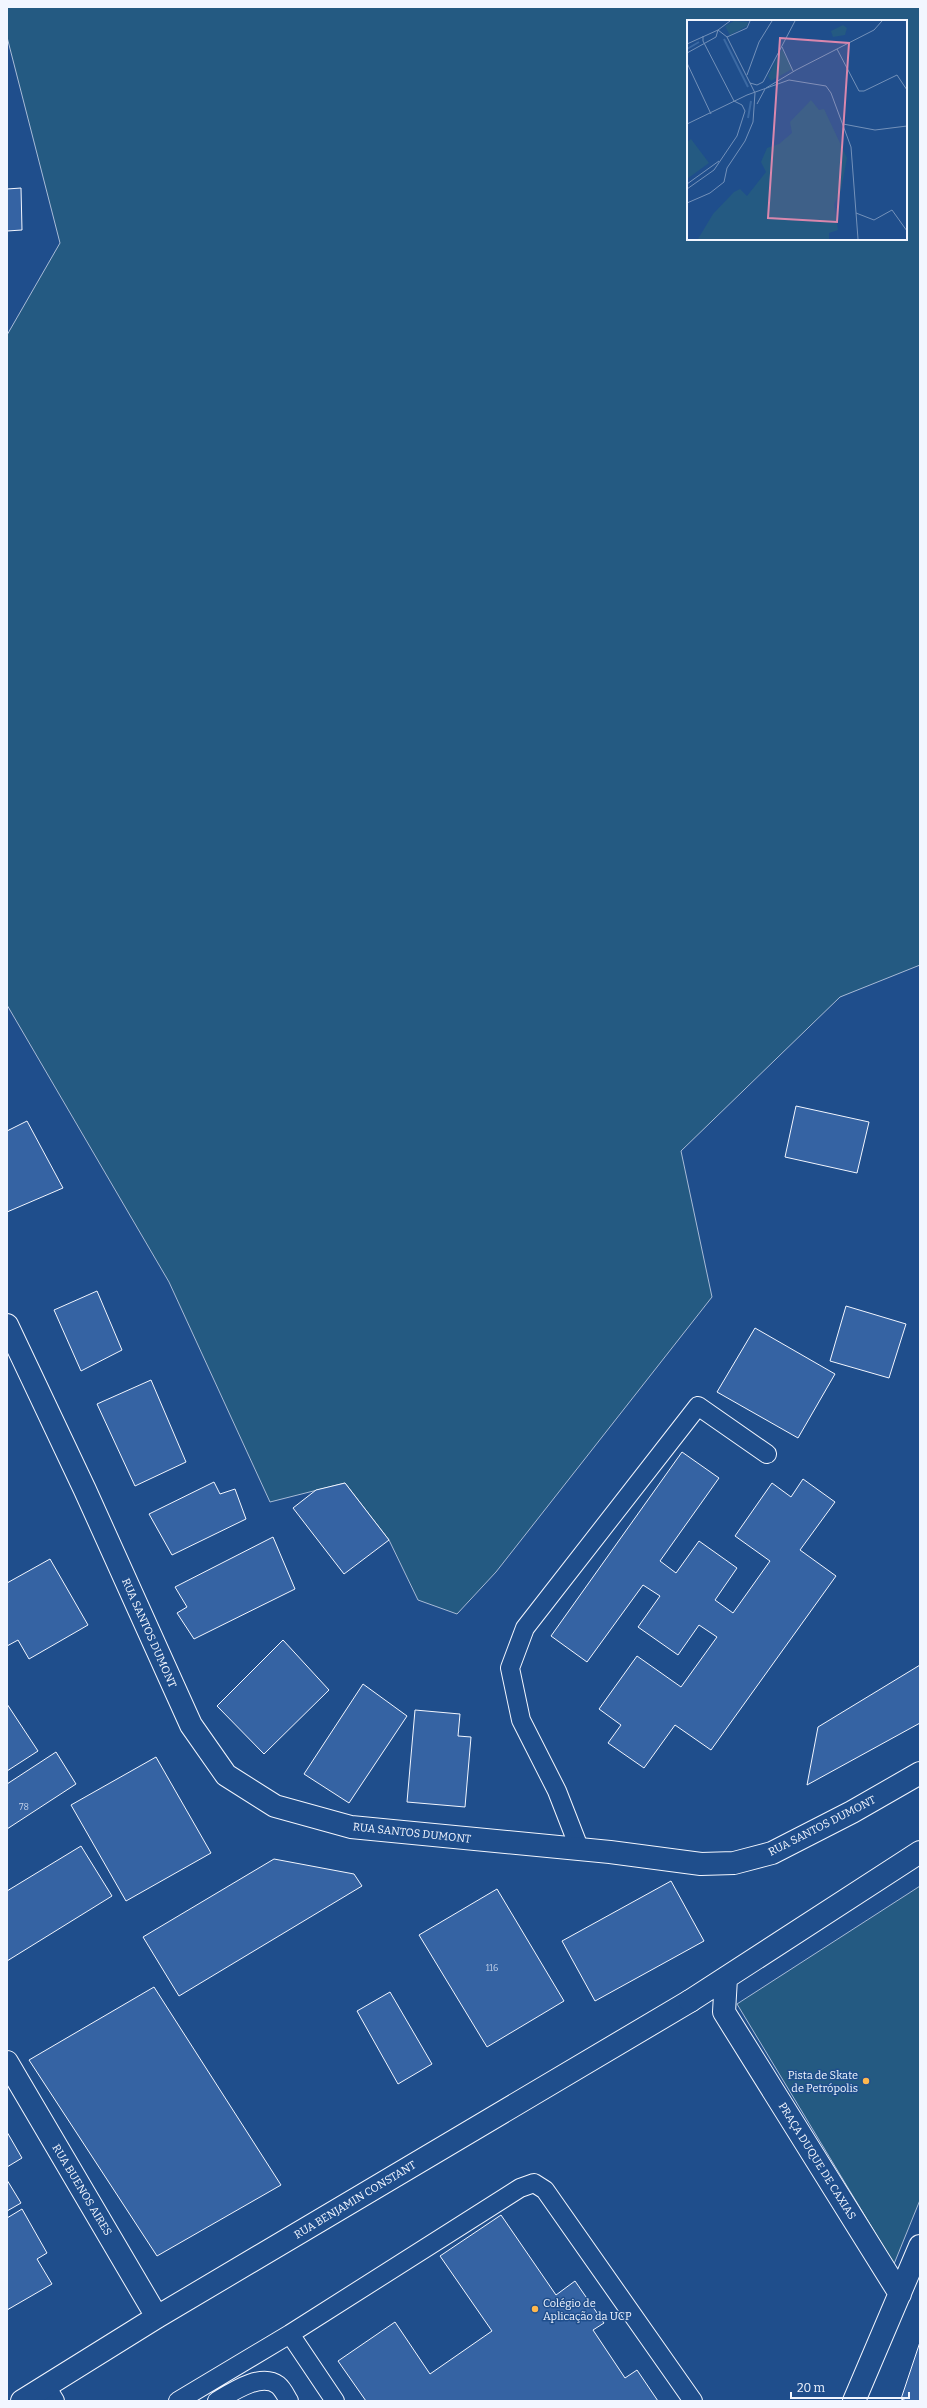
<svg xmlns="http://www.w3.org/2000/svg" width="927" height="2408" font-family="Bitter,serif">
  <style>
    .green { fill: #245a82; stroke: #a8bbd7; fill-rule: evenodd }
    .building { fill: #3563a3; stroke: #f2f6ff }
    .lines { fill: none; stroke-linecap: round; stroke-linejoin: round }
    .service-casing { stroke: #f2f6ff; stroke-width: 20 }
    .minor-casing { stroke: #f2f6ff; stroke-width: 24 }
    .tertiary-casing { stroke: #f2f6ff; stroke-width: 24 }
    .secondary-casing { stroke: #f2f6ff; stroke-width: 24 }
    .service { stroke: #1f4e8c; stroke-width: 18 }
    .minor { stroke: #1f4e8c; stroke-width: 22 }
    .tertiary { stroke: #1f4e8c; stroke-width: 22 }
    .secondary { stroke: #1f4e8c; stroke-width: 22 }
    .poi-dot { fill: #ffb74d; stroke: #1f4e8c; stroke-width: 1.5 }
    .labels { text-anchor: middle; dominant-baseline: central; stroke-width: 3; stroke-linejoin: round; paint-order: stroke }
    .number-label { font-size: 9px; fill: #c3d1e8 }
    .street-label { font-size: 11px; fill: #f2f6ff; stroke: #1f4e8c }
    .poi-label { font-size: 11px; fill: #f2f6ff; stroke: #1f4e8c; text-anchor: end }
    .inset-river { fill: none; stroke: #3b69a3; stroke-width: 2 }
    .inset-road { fill: none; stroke: #7391ba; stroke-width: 1 }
    .view { fill: #da87ad; fill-opacity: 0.15; stroke: #da87ad; stroke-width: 2 }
    .inset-edge { fill: none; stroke: #f2f6ff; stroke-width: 2 }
  </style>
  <rect width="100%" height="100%" fill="#1f4e8c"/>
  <path class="green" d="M7 7H920V965L840 997 681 1151 712 1297 496 1572 457 1614 418 1600 389 1540 345 1483 270 1502 169 1282 7 1005V335L60 243 7 37ZM688 21H906V239H688Z
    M920 1886V2200L894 2264 737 2004Z"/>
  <path class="building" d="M21 188 22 230 7 231V189Z
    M796 1106 869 1122 857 1173 785 1157Z
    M27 1121 63 1188 7 1212V1131Z
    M97 1291 122 1350 81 1371 54 1310Z
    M846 1306 906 1324 889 1378 830 1361Z
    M755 1328 835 1374 798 1438 717 1392Z
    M151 1380 186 1462 135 1486 97 1404Z
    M682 1452 719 1478 660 1561 676 1573 699 1541 737 1568 715 1600 733 1613 770 1561 735 1536 772 1483 791 1497 803 1479 835 1502 800 1550 836 1576 711 1750 675 1725 644 1768 608 1743 621 1725 599 1709 637 1656 681 1687 717 1637 699 1625 678 1655 638 1627 660 1596 643 1585 587 1662 551 1636Z
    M214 1482 220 1494 235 1489 246 1519 172 1555 149 1514Z
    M345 1483 389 1540 344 1574 293 1508 316 1490Z
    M273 1537 295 1589 194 1639 177 1613 187 1607 175 1587Z
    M50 1559 88 1625 29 1659 18 1640 7 1646V1583Z
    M283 1640 329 1690 264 1754 217 1706Z
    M920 1665V1723L807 1785 818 1727Z
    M363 1684 407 1716 349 1803 304 1774Z
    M7 1704 38 1751 7 1771Z
    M415 1710 460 1714 458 1736 471 1737 465 1807 407 1802Z
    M56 1752 76 1784 7 1829V1784Z
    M156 1757 211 1853 126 1901 71 1805Z
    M81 1846 112 1896 7 1961V1891Z
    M274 1859 354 1874 362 1886 179 1996 143 1937Z
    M671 1881 704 1941 595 2001 562 1941Z
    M497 1889 564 2001 487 2047 419 1935Z
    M154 1987 281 2185 157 2256 29 2060Z
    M390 1992 432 2064 398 2084 357 2011Z
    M7 2132 22 2158 7 2167Z
    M7 2180 21 2203 7 2211Z
    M22 2209 47 2253 37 2259 52 2284 7 2310V2218Z
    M501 2215 556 2295 575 2281 604 2323 593 2330 625 2378 637 2370 658 2401H366L338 2361 395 2322 430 2374 492 2331 440 2256Z
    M920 2342V2401H907L901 2399Z"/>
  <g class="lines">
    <g class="service-casing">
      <path id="service" d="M580 1850 557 1791 521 1720 510 1668 525 1628 698 1406 767 1454
        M290 2334 335 2401
        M46 2386 55 2401
        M178 2401 290 2334 520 2188 534 2183 545 2190 693 2401
        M217 2401C232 2392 261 2372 278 2385 283 2389 286 2396 289 2401"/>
    </g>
    <g class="minor-casing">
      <path id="minor" d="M7 2062 157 2317
        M22 2401 157 2317 690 2001"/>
    </g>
    <g class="tertiary-casing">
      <path id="tertiary" d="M726 1978 724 2012 900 2294
        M690 2001 920 1852
        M854 2401 920 2246"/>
    </g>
    <g class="secondary-casing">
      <path id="secondary" d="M7 1325 85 1490 191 1725 226 1775 275 1806 351 1827 610 1852 701 1864 734 1863 772 1853 852 1812 920 1773"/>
    </g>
    <use href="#service" class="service"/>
    <use href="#minor" class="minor"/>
    <use href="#tertiary" class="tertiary"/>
    <use href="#secondary" class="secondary"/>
  </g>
  <g class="poi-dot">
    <circle cx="866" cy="2081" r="4"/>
    <circle cx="535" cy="2309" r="4"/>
  </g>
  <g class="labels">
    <g class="number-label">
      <text x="24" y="1807">78</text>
      <text x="492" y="1968">116</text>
    </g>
    <g class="street-label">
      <text transform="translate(149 1633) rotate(66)">RUA SANTOS DUMONT</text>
      <text transform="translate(822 1826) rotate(-27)">RUA SANTOS DUMONT</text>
      <text transform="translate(412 1833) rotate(6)">RUA SANTOS DUMONT</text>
      <text transform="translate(817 2161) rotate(58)">PRAÇA DUQUE DE CAXIAS</text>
      <text transform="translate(82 2190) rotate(59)">RUA BUENOS AIRES</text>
      <text transform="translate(355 2200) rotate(-31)">RUA BENJAMIN CONSTANT</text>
    </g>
    <g class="poi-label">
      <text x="858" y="2075">Pista de Skate<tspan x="858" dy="13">de Petrópolis</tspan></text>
      <text x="543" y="2303" text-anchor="start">Colégio de<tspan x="543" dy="13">Aplicação da UCP</tspan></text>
    </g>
  </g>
  <g transform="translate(687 20)">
    <rect width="220" height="220" fill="#1f4e8c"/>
    <path d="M47 1 61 2 60 6 43 15 38 6ZM156 5 160 8 158 15 146 17 144 11ZM95 29 105 49 84 61 81 56ZM124 80 132 90 137 89 160 138 154 170 147 184 151 210 142 213V219H11L26 194 47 172 53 169 60 176 79 152 74 142 80 128 92 124 105 113 103 102ZM4 119 22 143 0 159V122Z" fill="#245a82"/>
    <path class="inset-river" d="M37 19 61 67M0 29 12 22M61 98 64 81"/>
    <path class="inset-road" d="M16 16V21L47 81M40 17 60 8 63 1M0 24 31 10 29 17 0 33M95 27 106 51M150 29 172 71H177L210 55 220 70M0 43 24 94M60 55 72 22 85 1M76 62 108 1M63 63 70 65 76 62M79 68 109 50 187 10 195 1M70 84 78 69M0 104 60 75 102 60 139 66 144 73 164 127 171 219M156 104 188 110 220 106M0 164 32 141M0 169 27 150 50 116 58 91 55 85 47 81M0 183 23 173 37 162 40 148 58 121 66 102 68 73 40 17 31 10 43 1M169 193 187 200 205 190 220 211"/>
    <path class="view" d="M93 18 162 23 150 202 81 198Z"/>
    <rect width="220" height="220" class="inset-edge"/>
  </g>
  <rect width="927" height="2408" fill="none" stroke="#f2f6ff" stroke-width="16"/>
  <path d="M791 2392v6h118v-6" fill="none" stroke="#f2f6ff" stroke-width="2"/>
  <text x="797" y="2392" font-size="12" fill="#f2f6ff" stroke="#1f4e8c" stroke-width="3" paint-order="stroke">20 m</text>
</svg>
